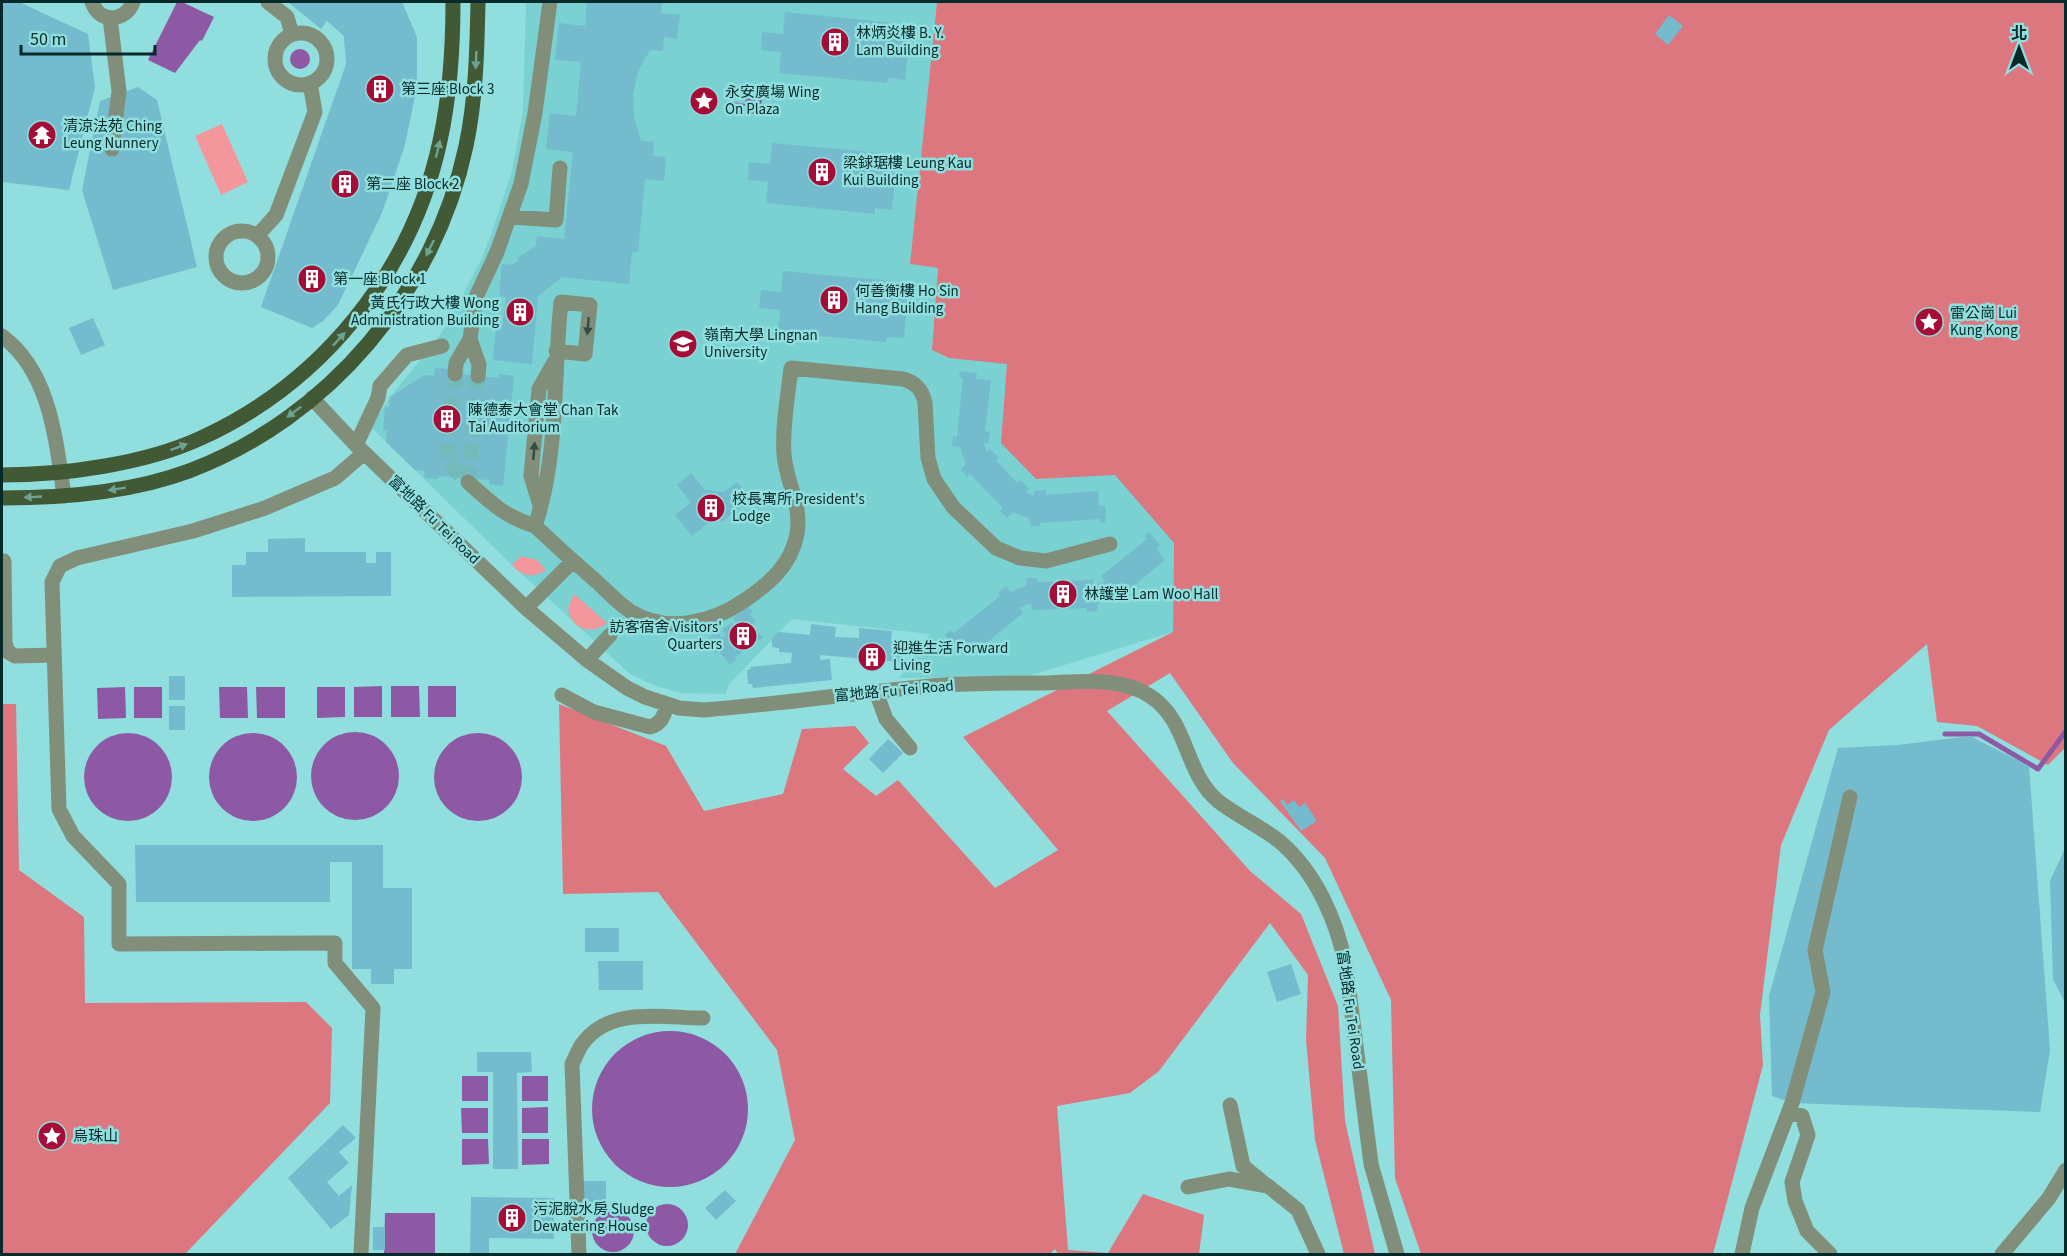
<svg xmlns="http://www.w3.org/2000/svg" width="2067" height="1256" font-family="'Source Sans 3','Noto Sans TC',sans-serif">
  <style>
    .built { fill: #79d1d1 }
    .green { fill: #f4979d }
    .forest { fill: #dc7780 }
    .water { fill: #8e59a4 }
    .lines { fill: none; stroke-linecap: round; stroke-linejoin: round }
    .stream { stroke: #8e59a4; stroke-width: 5 }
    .building { fill: #74bbcd }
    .minor-tunnel { stroke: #75baba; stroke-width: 15; stroke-dasharray: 15 8; stroke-linecap: butt }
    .minor { stroke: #818f7a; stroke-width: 15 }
    .major { stroke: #415a35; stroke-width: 15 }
    .oneway { fill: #6da392 }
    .oneway2 { fill: #314d45 }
    .labels { text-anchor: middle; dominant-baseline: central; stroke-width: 5; stroke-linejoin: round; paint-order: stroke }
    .poi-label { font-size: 15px; fill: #062929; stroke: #91dede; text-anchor: start }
    .street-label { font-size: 15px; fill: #062929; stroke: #91dede }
  </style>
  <rect width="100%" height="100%" fill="#91dede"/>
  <path class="built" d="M526 2H937L910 264 938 268 932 349 1176 335 1173 632 1028 676 899 678 930 634 792 619 730 683 725 694 681 693 656 686 630 674 512 565 371 427 390 397 438 338 454 312 482 258 493 229 512 171 523 111Z"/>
  <path class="green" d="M222 124 248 182 221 195 195 136Z
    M521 556 537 560 546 570C533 579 522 576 512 565Z
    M574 594 607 623C591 636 571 629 568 608Z"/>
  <path class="forest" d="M937 2H2065V748L2048 765 1977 726 1937 722 1927 644 1829 730 1781 845 1760 1015 1763 1065 1713 1254H1421L1395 1178 1391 1000 1325 858 1233 763 1170 673 1107 711 1250 871 1301 914 1338 1006 1345 1121 1375 1254H1344L1315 1140 1306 1040 1308 975 1270 923 1159 1071 1130 1093 1057 1106 1068 1250 1108 1253 1143 1194 1204 1215 1199 1254H1058L1055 1249 1050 1254H735L795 1140 777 1050 658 892 563 894 559 704 666 746 704 811 783 794 802 729 855 726 869 743 843 769 876 796 898 780 995 888 1058 850 963 737 1173 632 1174 543 1115 475 1036 479 1001 443 1007 364 949 358 932 350 938 268 910 264Z
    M2 704H16L19 870 84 917 85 1003 306 1002 332 1028 330 1103 185 1254H2Z"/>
  <path class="water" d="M177 2H182L214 17 202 41 200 40 175 73 148 60Z
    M290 59a10 10 0 1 1 20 0a10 10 0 1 1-20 0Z
    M746 97 762 99 760 114 745 113V106L724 104 728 101 745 104Z
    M382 686V717H354V687Z
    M391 686H419L420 717H391Z
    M428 686H456V717H428Z
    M125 687 126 718 98 719 97 688Z
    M134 687H162V718H134Z
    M219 687H247L248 718H220Z
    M256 687H285V718H257Z
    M317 687H345V717L317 718Z
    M311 776a44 44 0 1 1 88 0a44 44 0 1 1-88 0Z
    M209 777a44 44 0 1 1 88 0a44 44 0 1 1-88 0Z
    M84 777a44 44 0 1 1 88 0a44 44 0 1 1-88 0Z
    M434 777a44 44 0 1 1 88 0a44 44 0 1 1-88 0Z
    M592 1109a78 78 0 1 1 156 0a78 78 0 1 1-156 0Z
    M462 1076H488V1101H462Z
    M522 1076H548V1101H522Z
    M548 1107V1133H522V1108Z
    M461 1108H488V1133H462Z
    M462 1139H488L489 1164 462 1165Z
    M522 1139H549V1164L522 1165Z
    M646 1225a21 21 0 1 1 42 0a21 21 0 1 1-42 0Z
    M592 1231a21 21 0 1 1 42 0a21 21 0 1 1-42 0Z
    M385 1213H435V1254H384Z"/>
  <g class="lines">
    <path class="stream" d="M1945 734H1979L2038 769 2066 731"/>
  </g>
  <path class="building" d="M2 2H19L88 34 95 87 69 190 2 182Z
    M288 2H402L417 37V86L405 145 382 213 338 305 323 321 312 328 261 307 346 64 344 36 327 21 321 29Z
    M587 2H662L661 13 680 15 677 39 664 37 663 51 650 50 638 71 633 94 634 118 641 141 654 142 653 156 666 157 664 181 645 179 638 252H632L629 284 562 277 538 296 532 364 493 360 496 328 502 329 506 297 499 296 502 264 512 265 519 260 517 258 536 246 537 236 564 239 573 152 546 149 550 113 576 116 581 62 555 60 559 23 585 26Z
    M785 12 893 23V28L910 30 905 80 888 78 887 83 779 73 781 52 761 50 762 32 783 34Z
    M1669 15 1683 26 1668 45 1655 34Z
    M138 87 157 100 197 267 113 290 82 190 100 101Z
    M772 143 880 153V158L897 160 892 210 875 208V214L766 203 768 182 748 180 749 162 770 164Z
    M783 271 892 281 891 287 908 288 904 338 887 337 886 342 778 332 780 310 759 308 761 290 781 292Z
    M93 318 105 345 81 355 69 328Z
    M435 368 449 369V373L499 378V374L514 376 503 486 489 484V480L439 476 438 479 424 478 425 471 415 470 386 442 387 431 383 430 385 407H389L390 397 424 375 434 376Z
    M960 371 977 373 976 379 991 380 985 431 990 432 988 444 984 443 987 452 990 449 999 458 996 460 1017 483 1021 480 1029 489 1026 492 1034 496V491L1046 490V495L1098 491 1099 506H1105L1106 523H1100V519L1040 523V526L1031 527 1030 519 1013 512 1007 518 1000 511 1003 508 970 474 967 477 961 470 966 464 960 447 952 446 953 436 957 437 963 378 959 377Z
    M691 473 705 490 724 492 737 482 751 499 722 522 717 516 692 536 675 515 691 502 677 485Z
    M1149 532 1160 545 1156 549 1165 560 1125 593 1128 596 1118 603 1114 598 1097 604 1098 611 1087 612V608L1032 610 1031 603 1019 608 1023 613 972 655 962 643 956 648 945 635 951 630 954 633 1000 596 998 593 1006 586 1010 592 1027 585 1026 578H1037V582L1093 580V586L1105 581 1101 576 1147 539 1145 536Z
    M305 538V552H366V563H376V552H391V596L232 597V565H246V552H268V539Z
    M748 606 753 612 750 614 756 621 752 624 763 638 749 646 746 644 740 649 742 652 735 657 737 659 730 665 719 651 715 654 710 647 707 649 703 643 717 631 722 638 726 635 722 630 731 623 735 627 738 624 733 618Z
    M811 624 836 627 835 637 859 638V628L892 631 891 641 912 643 911 652 903 651 901 662 820 655V660L830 659 832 680 753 688 752 684H748L747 670 751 669 750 667 791 663 792 653 779 652V648L772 647V638L779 632 810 635Z
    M169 676H185V700H169Z
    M169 706H185V730H169Z
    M1970 736 2029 766 2050 1050 2040 1112 1792 1103 1772 1096 1769 996 1838 748 1898 745Z
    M888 739 903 753 883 773 869 759Z
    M1283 799 1287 805 1294 800 1299 807 1305 803 1317 821 1301 831 1280 801Z
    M135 845H383V888H412V969H394V984H371V969H352V862H330V902H136Z
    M2066 846V1005L2053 979 2050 881Z
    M585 928H619V952H585Z
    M598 961H643V990H599Z
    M1291 964 1301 994 1277 1002 1267 972Z
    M477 1052H531L532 1072 517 1073 518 1169H493V1072H477Z
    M343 1125 356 1138 339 1152 349 1163 327 1182 339 1196 352 1185 349 1215 331 1229 288 1178Z
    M579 1181H606V1205L579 1206Z
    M725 1190 736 1201 716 1220 705 1208Z
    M471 1197 554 1198V1239L489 1238V1254H470Z
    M373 1227H385V1250H373Z"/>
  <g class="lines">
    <path class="minor-tunnel" d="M455 374 447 463 468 482
      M468 482 478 376"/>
    <path class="minor" d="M92 2C99 24 126 22 133 2
      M268 2 287 17 292 34
      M110 18 119 91 112 149
      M275 59a26 26 0 1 1 52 0a26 26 0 1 1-52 0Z
      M511 217 556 220 560 168
      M216 257a26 26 0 1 1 52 0a26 26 0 1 1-52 0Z
      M257 236 276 215 315 112 310 83
      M2 336C50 371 56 440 64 496
      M470 339 479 365 478 376
      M455 374 456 363 470 339 476 297 497 252 521 184 535 113 550 2
      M312 398 356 445 526 608 587 660 627 688 645 697 679 708 704 710C784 704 864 691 944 685 977 683 1011 683 1044 683 1079 682 1120 676 1150 696 1189 721 1184 773 1218 801 1237 816 1260 826 1279 841 1316 872 1337 921 1346 967L1371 1164 1397 1254
      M356 445 378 398 380 386 407 355 442 346
      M468 482C490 502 505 517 535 526 555 545 575 563 596 581 607 591 618 603 630 611 667 634 712 623 745 600 770 583 791 565 797 534 802 503 786 483 784 454 782 426 788 396 791 368L903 379C916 383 922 389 925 403L928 458 934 479 953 507 996 548 1020 558 1046 561 1110 544
      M540 505 531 476 539 389 555 361
      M535 526C559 454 553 377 561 302L590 305 585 354 556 351
      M4 561 5 643 8 652 15 656 53 655
      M526 608 573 561
      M587 660 610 635
      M876 692 886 719 910 748
      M562 695 594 712 650 727C662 724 664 715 667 705
      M1230 1105 1243 1166 1266 1185
      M1789 1112 1802 1116 1808 1135 1792 1182 1795 1201 1807 1231 1830 1254
      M1188 1187 1229 1179 1268 1186 1298 1210 1318 1254
      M361 1254 373 1008 335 963V943L119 944V884L73 836 59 809 52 582 60 566 77 558 193 531 265 508 335 478 364 453
      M579 1254 572 1064C576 1057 578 1049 583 1043 610 1006 664 1018 703 1018
      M1742 1254 1752 1208 1792 1103 1823 992 1815 950 1850 797
      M2002 1254 2049 1198 2066 1170"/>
    <path class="major" d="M2 475C64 475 145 464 201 438 322 383 412 272 440 141 450 95 453 48 453 2
      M2 498C64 498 130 493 189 471 329 418 435 292 466 146 476 99 477 50 478 2"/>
  </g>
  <defs><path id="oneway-solid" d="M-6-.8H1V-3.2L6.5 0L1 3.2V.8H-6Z" transform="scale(1.5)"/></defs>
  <g class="oneway">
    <use href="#oneway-solid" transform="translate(476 60) rotate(93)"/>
    <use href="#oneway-solid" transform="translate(438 149) rotate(-76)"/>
    <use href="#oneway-solid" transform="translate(430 248) rotate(116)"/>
    <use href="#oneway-solid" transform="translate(339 339) rotate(-48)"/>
    <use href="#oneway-solid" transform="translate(294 412) rotate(143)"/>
    <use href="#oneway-solid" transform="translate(179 447) rotate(-21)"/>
    <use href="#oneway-solid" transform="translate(117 489) rotate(171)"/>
    <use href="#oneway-solid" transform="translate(33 497) rotate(177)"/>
  </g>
  <g class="oneway2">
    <use href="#oneway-solid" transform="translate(588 326) rotate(95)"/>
    <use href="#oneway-solid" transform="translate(534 451) rotate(-85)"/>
  </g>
  <defs>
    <g id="building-disc" transform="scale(1.5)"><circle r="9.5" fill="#a60d36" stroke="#91dede"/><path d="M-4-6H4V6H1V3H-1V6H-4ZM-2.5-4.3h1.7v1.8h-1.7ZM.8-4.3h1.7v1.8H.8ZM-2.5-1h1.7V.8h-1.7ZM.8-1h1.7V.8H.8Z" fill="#fff"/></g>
    <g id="sight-disc" transform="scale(1.5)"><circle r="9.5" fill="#a60d36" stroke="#91dede"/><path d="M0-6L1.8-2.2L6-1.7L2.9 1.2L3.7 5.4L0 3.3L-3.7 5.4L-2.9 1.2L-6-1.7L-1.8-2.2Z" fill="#fff"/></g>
    <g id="temple-disc" transform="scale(1.5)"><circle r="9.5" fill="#a60d36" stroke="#91dede"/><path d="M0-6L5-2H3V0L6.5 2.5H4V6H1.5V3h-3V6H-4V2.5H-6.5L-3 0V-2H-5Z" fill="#fff"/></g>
    <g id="university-disc" transform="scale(1.5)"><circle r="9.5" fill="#a60d36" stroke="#91dede"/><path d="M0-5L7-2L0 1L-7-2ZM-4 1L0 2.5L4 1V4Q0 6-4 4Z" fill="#fff"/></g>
  </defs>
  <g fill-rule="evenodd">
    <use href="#building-disc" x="835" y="42"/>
    <use href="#building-disc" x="380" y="89"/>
    <use href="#sight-disc" x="704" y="101"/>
    <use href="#temple-disc" x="42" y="135"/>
    <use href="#building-disc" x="822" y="172"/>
    <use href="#building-disc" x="345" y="184"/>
    <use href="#building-disc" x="312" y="279"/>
    <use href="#building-disc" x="834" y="300"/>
    <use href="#building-disc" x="520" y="312"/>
    <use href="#sight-disc" x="1929" y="322"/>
    <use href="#university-disc" x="683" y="344"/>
    <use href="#building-disc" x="447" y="419"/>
    <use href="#building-disc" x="711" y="508"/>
    <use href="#building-disc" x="1063" y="594"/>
    <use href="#building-disc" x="743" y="636"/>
    <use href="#building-disc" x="872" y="657"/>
    <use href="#sight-disc" x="52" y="1136"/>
    <use href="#building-disc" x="512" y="1218"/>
  </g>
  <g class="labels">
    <g class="poi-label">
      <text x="856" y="33">林炳炎樓 B. Y.<tspan x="856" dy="17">Lam Building</tspan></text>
      <text x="401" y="89">第三座 Block 3</text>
      <text x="725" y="92">永安廣場 Wing<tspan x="725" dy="17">On Plaza</tspan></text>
      <text x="63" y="126">清涼法苑 Ching<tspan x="63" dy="17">Leung Nunnery</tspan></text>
      <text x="843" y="163">梁銶琚樓 Leung Kau<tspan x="843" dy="17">Kui Building</tspan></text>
      <text x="366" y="184">第二座 Block 2</text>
      <text x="333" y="279">第一座 Block 1</text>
      <text x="855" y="291">何善衡樓 Ho Sin<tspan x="855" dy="17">Hang Building</tspan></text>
      <text x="499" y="303" text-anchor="end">黃氏行政大樓 Wong<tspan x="499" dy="17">Administration Building</tspan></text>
      <text x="1950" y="313">雷公崗 Lui<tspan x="1950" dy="17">Kung Kong</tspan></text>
      <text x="704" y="335">嶺南大學 Lingnan<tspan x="704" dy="17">University</tspan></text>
      <text x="468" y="410">陳德泰大會堂 Chan Tak<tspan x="468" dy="17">Tai Auditorium</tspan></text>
      <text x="732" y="499">校長寓所 President's<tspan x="732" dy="17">Lodge</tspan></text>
      <text x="1084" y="594">林護堂 Lam Woo Hall</text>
      <text x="722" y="627" text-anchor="end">訪客宿舍 Visitors'<tspan x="722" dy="17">Quarters</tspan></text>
      <text x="893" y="648">迎進生活 Forward<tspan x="893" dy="17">Living</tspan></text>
      <text x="73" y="1136">烏珠山</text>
      <text x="533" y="1209">污泥脫水房 Sludge<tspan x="533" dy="17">Dewatering House</tspan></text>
    </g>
    <g class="street-label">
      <text transform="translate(434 520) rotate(44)">富地路 Fu Tei Road</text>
      <text transform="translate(894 691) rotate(-5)">富地路 Fu Tei Road</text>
      <text transform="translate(1350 1010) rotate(82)">富地路 Fu Tei Road</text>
    </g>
  </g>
  <rect width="2067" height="1256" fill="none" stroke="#062929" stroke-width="6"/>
  <g transform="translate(2019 48)" stroke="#91dede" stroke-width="4.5" paint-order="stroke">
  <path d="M0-4.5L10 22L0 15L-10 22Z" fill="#062929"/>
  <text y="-9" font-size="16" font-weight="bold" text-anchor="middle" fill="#062929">北</text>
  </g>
  <path d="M21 45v9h134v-9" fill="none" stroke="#062929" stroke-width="3"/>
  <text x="30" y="45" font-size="18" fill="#062929" stroke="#91dede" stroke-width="4.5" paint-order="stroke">50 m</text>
</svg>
